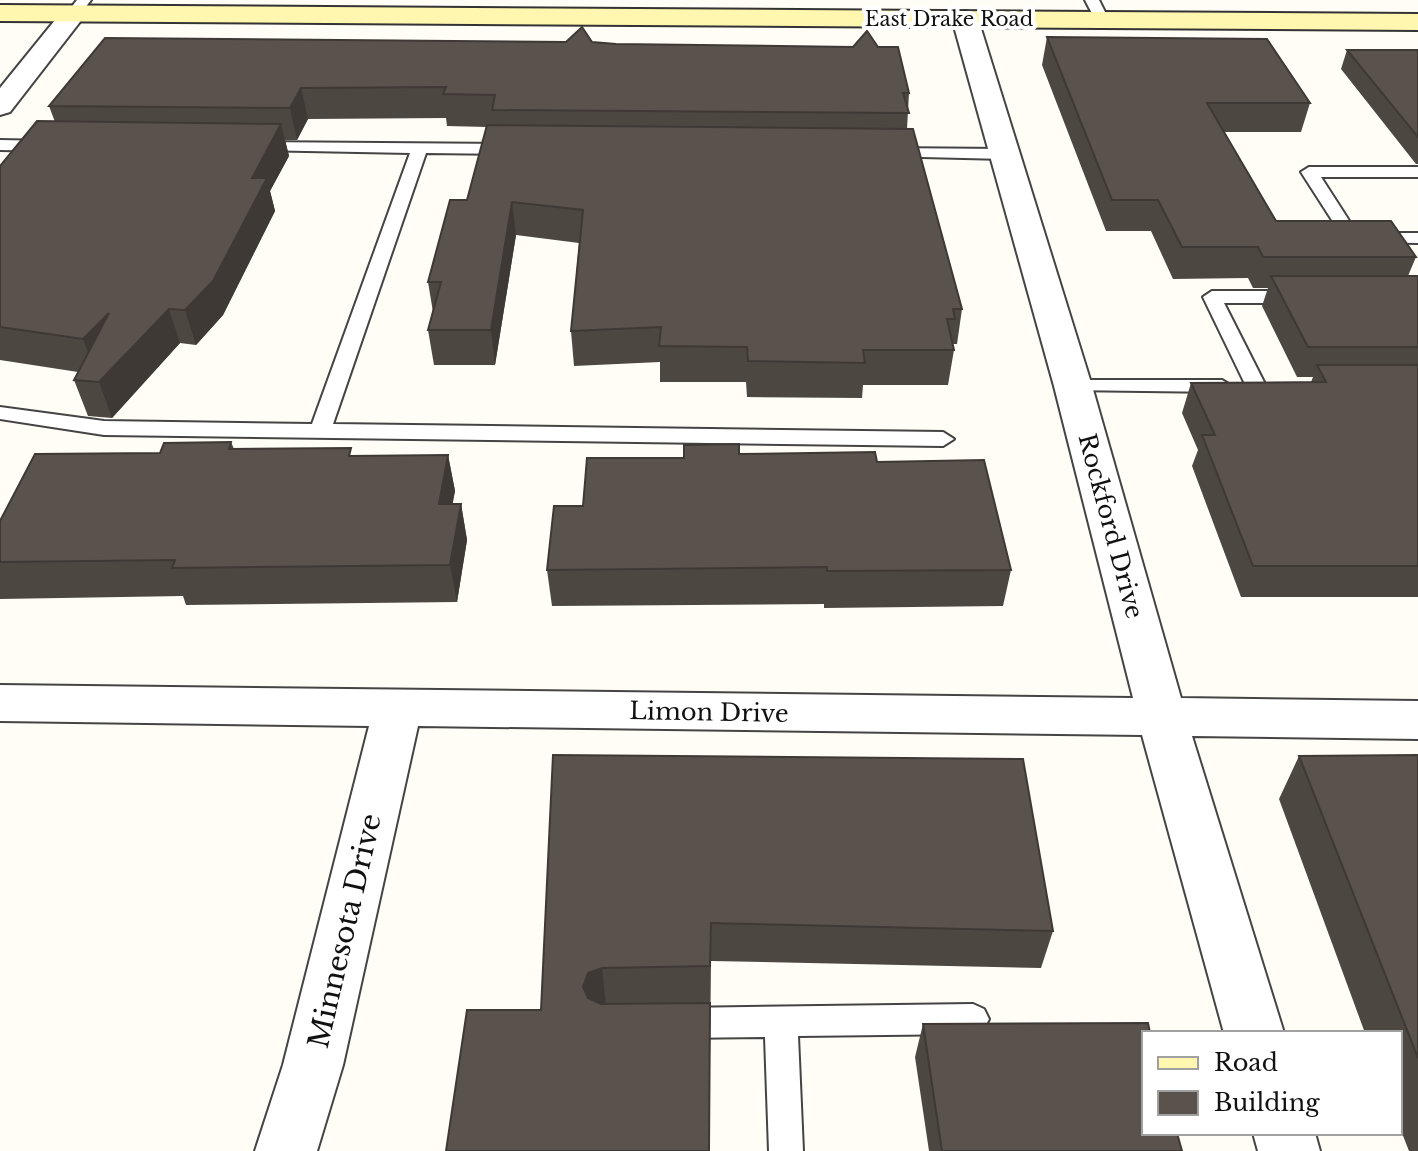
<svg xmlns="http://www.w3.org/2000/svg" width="1418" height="1151" font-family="'Libre Baskerville',serif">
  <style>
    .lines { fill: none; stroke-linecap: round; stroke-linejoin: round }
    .lane-casing { stroke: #444; stroke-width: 4 }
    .street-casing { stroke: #444; stroke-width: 4 }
    .secondary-casing { stroke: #333; stroke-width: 4 }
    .lane { fill: #fff; fill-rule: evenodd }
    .street { fill: #fff; fill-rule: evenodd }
    .secondary { fill: #fff6b0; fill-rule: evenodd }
    .wall { fill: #4d4742 }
    .shaded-wall { fill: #3f3936 }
    .building { fill: #5a524d; stroke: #3f3936; stroke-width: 2 }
    .labels { text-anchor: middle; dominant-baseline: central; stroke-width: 8; stroke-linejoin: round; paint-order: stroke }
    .far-street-label { font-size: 20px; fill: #111; stroke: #fff }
    .street-label { font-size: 24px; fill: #111; stroke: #fff }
    .near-street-label { font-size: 28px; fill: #111; stroke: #fff }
  </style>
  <rect width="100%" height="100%" fill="#fffdf5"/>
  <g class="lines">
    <g class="lane-casing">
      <path id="lane" d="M77 0H91L78 17H68L66 14Z
        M1085 0H1099L1109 20 1107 23H1097Z
        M0 140 50 141 58 146 50 151 0 150Z
        M254 142 514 144 522 149 514 154 426 153 333 424 943 432 954 439 943 446 104 435 0 419V407L104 421 312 424 410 153 248 150V144Z
        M886 148 1005 149 1013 154 1005 159 880 156 878 153 880 150Z
        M1309 167H1418V177H1321L1357 233H1418V243L1346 242 1301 172Z
        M1212 291H1295L1304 297 1295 303H1224L1266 386 1263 390 1256 392 1246 386 1203 297Z
        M1073 380H1222L1232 386 1222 392 1066 390 1063 386Z
        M973 1004 984 1009 989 1019 984 1029 973 1034 798 1036 803 1151H769L765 1037 679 1038 668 1034 663 1023 668 1012 679 1008Z"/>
    </g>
    <g class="street-casing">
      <path id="street" d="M73 6 82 9 86 14 10 112 0 115V88L64 9Z
        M965 11 974 14 978 19 1092 386 1181 698 1418 701V739L1192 736 1284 1033H1224L1142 735 418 726 343 1065 317 1151H255L283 1065 369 726 0 721V685L1133 698 1054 386 952 19 956 14Z
        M1253 1133H1315L1320 1151H1258Z"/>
    </g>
    <g class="secondary-casing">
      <path id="secondary" d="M0 5 1418 14V30L0 21Z"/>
    </g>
    <use href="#lane" class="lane"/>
    <use href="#street" class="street"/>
    <use href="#secondary" class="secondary"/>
  </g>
  <path class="wall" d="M1047 37 1310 103 1301 132H1224L1276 221 1416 257 1408 276H1418V597H1241L1192 466 1198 450 1182 413 1191 383 1311 382 1313 377H1297L1262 306 1268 288H1253L1248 278 1173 279 1151 231H1106L1042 65Z
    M592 42 909 93 907 129 962 309 957 344H952L954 350 948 385H863L862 398 747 397 746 382H660V362L574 366 571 331 579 243 516 235 495 365H434L428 330 433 312 428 282 467 200 487 127 447 126 446 118 308 119 297 140H285L289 156 270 191 275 211 223 315 196 345 180 343 112 418 88 416 74 380 78 372 0 360V166L55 122 49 106Z
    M1347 50H1418V164H1416L1341 69Z
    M231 442 234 449 353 456 448 455 455 491 452 504H461L467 540 457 602 186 605 183 596 0 599V521L160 453Z
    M739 454 877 462 1011 570 1003 606 824 608V604L552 606 547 570 583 506 684 458Z
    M553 755 1053 931 1041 968 711 961 709 1151 541 1010Z
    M1418 755V1151H1409L1400 1128V1033H1365L1279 799 1299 756Z
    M923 1024 1182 1151H929L915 1057Z"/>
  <path class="shaded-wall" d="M301 88 308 119 297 140 290 108Z
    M281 124 289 156 270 191 275 211 223 315 196 345 185 310 252 178Z
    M512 202 516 235 495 365 491 330Z
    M169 309 180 343 112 418 99 382Z
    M109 313 96 374 83 339Z
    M448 455 455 491 446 541 439 504Z
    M461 504 467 540 457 602 450 565Z
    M602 968 606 1005 592 1011 583 987 588 973Z"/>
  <path class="building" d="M582 27 592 42 616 44 853 47 867 31 878 47H898L909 93H903L909 113 492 110 495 95 443 94 446 87 301 88 290 108 49 106 105 38 566 42Z
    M1047 37 1267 39 1310 103H1207L1276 221H1391L1416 257H1263L1258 247H1182L1158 200H1112Z
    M1347 50H1418V137Z
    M37 121 281 124 252 178H267L213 281 185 310 169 309 99 382 74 380 109 313 83 339 0 327V166Z
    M487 125 913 129 962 309H953L955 319H947L954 350H863L865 363 748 361 747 347 659 346 661 327 571 331 583 210 512 202 491 330H428L441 282H428L450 200H467Z
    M1271 276H1418V347H1308Z
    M1317 365H1418V566H1253L1202 435H1215L1191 383 1326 382Z
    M231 442 229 449 351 448 349 456 448 455 439 504H461L450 565 172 568 175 560 0 562V521L35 454 160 453 164 443Z
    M739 444V454L875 452 877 462 984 460 1011 570 827 571V567L547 570 554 506H583L587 458H684V445Z
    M553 755 1023 759 1053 931 711 923 710 966 602 968 588 973 583 987 588 998 601 1004 710 1003 709 1151H446L467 1010H541Z
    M1418 755V1058L1299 756Z
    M1148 1023 1150 1033H1144V1133H1177L1182 1151H942L923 1024Z"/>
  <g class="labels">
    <g class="far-street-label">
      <text x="949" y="19">East Drake Road</text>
    </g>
    <g class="street-label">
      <text transform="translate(1111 526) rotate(75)">Rockford Drive</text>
      <text transform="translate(709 712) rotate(1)">Limon Drive</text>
    </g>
    <g class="near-street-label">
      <text transform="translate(345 931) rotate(-77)">Minnesota Drive</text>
    </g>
  </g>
  <rect x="1142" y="1031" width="260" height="104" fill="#ffffff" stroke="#a0a0a0" stroke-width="2"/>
  <rect x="1158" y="1057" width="40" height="12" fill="#fff6b0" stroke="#a0a0a0" stroke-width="2"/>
  <text x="1214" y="1071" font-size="24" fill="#111111">Road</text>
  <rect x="1158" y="1091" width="40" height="24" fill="#5a524d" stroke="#a0a0a0" stroke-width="2"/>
  <text x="1214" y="1111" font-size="24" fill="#111111">Building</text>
</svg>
